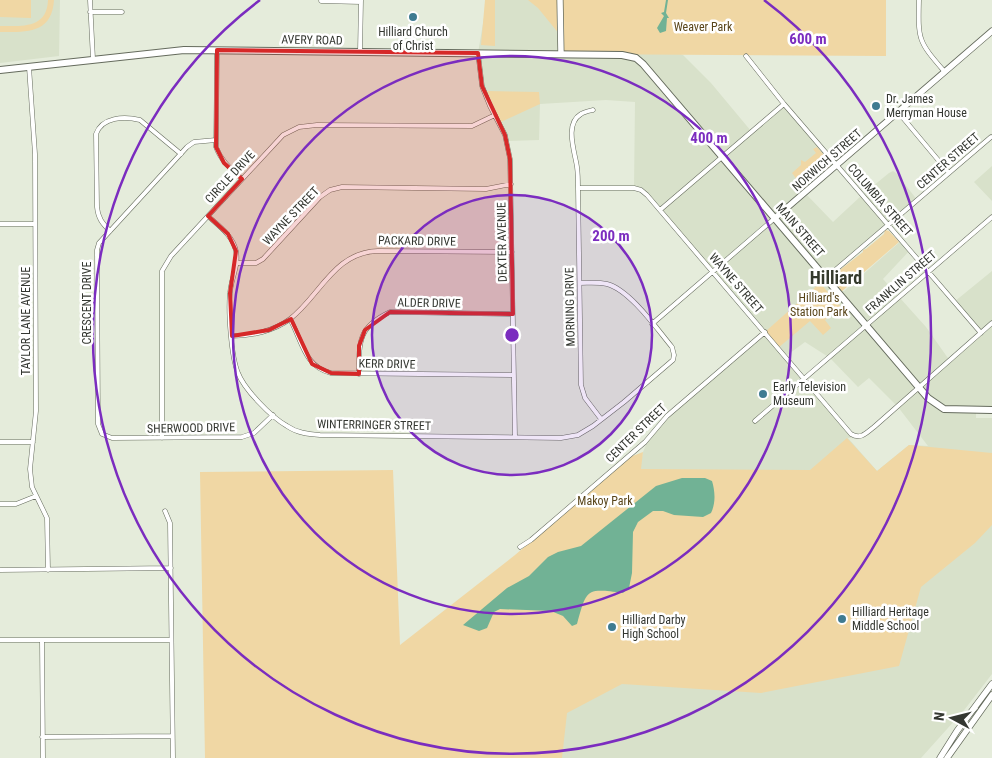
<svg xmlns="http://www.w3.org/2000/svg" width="992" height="758" font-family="'Roboto Condensed',sans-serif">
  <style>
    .built { fill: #d8e1ca; fill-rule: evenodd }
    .green { fill: #f0d7a4 }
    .water { fill: #71b295 }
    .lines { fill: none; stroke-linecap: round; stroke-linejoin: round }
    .street-casing { stroke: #656b5d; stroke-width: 5 }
    .secondary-casing { stroke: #656b5d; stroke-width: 7 }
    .primary-casing { stroke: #656b5d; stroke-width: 8 }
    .street { stroke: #fff; stroke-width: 4 }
    .secondary { stroke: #fff; stroke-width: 5.5 }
    .primary { stroke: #fff; stroke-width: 6 }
    .marked { fill: #d62828; fill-opacity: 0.2; stroke: #d62828; stroke-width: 4; stroke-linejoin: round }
    .ring { fill: none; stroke: #7b2cbf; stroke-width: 2.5 }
    .poi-dot { fill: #3e7b91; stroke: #fff; stroke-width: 2 }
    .labels { text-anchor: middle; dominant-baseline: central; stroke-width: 5; stroke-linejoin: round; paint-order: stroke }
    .park-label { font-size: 12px; fill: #59451a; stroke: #fff }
    .poi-label { font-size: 12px; fill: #343731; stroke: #fff; text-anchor: start }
    .street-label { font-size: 12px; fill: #343731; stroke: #fff }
    .district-label { font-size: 18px; font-weight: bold; fill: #34392c; stroke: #fff }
    .centre { fill: #7b2cbf; stroke: #fff; stroke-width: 2.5 }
    .ring-label { font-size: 15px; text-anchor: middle; font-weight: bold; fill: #7b2cbf; stroke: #fff; stroke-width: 5; stroke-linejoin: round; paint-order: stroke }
  </style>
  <rect width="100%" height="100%" fill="#e5ecdb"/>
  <path class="built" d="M0 0H60L59 56 0 63Z
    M487 0H560L683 55 711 83 751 131 784 104 836 165 805 193 833 222 862 195 889 173 893 171 896 173 918 201 826 278 838 292 844 291 902 240 911 249 883 279 926 327 950 361 981 333 954 302 992 271V407H976V418H992V674L965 709 921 758H300L640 469 643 452 649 438 662 421 765 332 647 195 634 188 635 102 606 100 540 104 539 140 506 141 482 86 478 53ZM805 342 830 358 858 387 869 378 898 407 928 446 909 445 877 471 848 438 856 437 786 356Z
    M992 166V201L974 182Z"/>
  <path class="green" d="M0 0H31V18L0 17Z
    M48 0H54C52 34 26 32 0 32V26C22 26 47 29 48 0Z
    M485 0H495V46L481 45Z
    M528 0H886V56L561 54 560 35 538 8Z
    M487 91 539 92 540 104 501 122Z
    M817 147 830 162V167L826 171 823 170 807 185V187L803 188 792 173 801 165V160L805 162 816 153 813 149Z
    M885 230 889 231 899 242 841 292 832 282V276L863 252V250L866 249 884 234Z
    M820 283 841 307 825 320 831 328 823 335 810 321 778 348 765 332Z
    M847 438 877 471 909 445 992 453V525L975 543 921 587 899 666 761 693 622 684 567 713 562 758H205L200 472 393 470 400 645 515 555 630 457 643 452 641 469 810 470Z"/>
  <path class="water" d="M666 0H668L666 13 669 18H667L666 31 660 33 657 28 664 16 661 13 664 12Z
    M682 478H705L712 481C715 491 716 503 711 513L703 517 674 515 663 511H653L638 522 633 532 632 573 629 588 623 593C585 588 587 589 577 624L572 626 563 616 551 611 500 609 494 612 487 628 479 631 463 625 507 588 529 576 548 557 558 552 581 546 656 486Z"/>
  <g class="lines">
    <g class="street-casing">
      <path id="street" d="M90 0 93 59
        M919 0C918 40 918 41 944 71
        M321 1 361 2
        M90 12H122
        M217 50 216 147C221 161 231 169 242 179
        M360 52 361 0
        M478 53 482 86 490 106 505 135 510 159 515 437
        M746 56 784 104 981 333
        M29 67 35 154 36 411 30 469 32 487 47 518 48 570
        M593 110C589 111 584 112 581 114 564 124 575 152 577 167 578 174 578 181 578 188L581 385 585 398 601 419
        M898 112 949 173
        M216 140 194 142 187 147 99 243 97 250 98 424 102 434 112 438 242 437 254 433 273 415
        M578 188H634L641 190 647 195 851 434C861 440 866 433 874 427L992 323
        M660 210 784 104
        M208 216C219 226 233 236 236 251 239 266 231 278 230 293 228 311 231 356 238 373 244 389 271 417 287 426 297 433 308 434 320 435L561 438 578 435 593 426 624 402 673 360 674 355 672 347C657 329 630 290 607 284 598 282 589 283 580 283
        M0 224H35
        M110 231C102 223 98 218 97 207L96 134C102 117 124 116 140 120L181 154
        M237 263H256L263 259 320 197 330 190 342 187 486 189 511 184
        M826 278 991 137
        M290 319C302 340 304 367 331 373L514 375
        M652 324 775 218
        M232 336C251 336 274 331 290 319 320 296 334 252 378 251L512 252
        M359 374C359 341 358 327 390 312L513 314
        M755 421 992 217
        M162 438V271L171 256 283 135 299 127 317 125 472 126 495 115
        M0 442H33
        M0 504H16L36 496
        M165 511 170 523 173 758
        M520 547 531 540 645 442 667 416 765 332
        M0 570 171 568
        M0 640H171
        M42 640 43 758
        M42 737 172 736"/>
    </g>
    <g class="secondary-casing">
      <path id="secondary" d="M560 0 561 54
        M775 218 992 31
        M940 758 957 731 992 684
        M947 758 992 695"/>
    </g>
    <g class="primary-casing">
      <path id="primary" d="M0 70 184 50 622 55 636 58 643 64 928 398 944 409 992 410"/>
    </g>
    <use href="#street" class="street"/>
    <use href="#secondary" class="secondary"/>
    <use href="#primary" class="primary"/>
  </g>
  <path class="marked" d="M217 50 478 53 482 86 505 135 510 159 513 314 390 312 365 330 359 346V374L331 373 312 364 291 319 269 330 232 336 230 293 236 251 228 234 208 216 242 179 224 163 216 147Z"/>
  <circle cx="512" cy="335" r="140" fill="#7b2cbf" fill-opacity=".12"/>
  <g class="ring">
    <circle cx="512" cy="335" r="140"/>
    <circle cx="512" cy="335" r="279"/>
    <path d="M764 0A419 419 0 1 1 260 0"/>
  </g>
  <g class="poi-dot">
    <circle cx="413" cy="17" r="5"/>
    <circle cx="876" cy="106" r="5"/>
    <circle cx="763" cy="394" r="5"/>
    <circle cx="842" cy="619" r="5"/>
    <circle cx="612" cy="627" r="5"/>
  </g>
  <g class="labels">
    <g class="park-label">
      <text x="703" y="27">Weaver Park</text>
      <text x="819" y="298">Hilliard's<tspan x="819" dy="14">Station Park</tspan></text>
      <text x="605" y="501">Makoy Park</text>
    </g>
    <g class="poi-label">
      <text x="413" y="32" text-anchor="middle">Hilliard Church<tspan x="413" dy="14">of Christ</tspan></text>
      <text x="886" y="99">Dr. James<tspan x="886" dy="14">Merryman House</tspan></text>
      <text x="773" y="387">Early Television<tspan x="773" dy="14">Museum</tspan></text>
      <text x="852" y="612">Hilliard Heritage<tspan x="852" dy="14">Middle School</tspan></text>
      <text x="622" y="620">Hilliard Darby<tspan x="622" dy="14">High School</tspan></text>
    </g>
    <g class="street-label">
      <text transform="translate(312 40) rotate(1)">AVERY ROAD</text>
      <text transform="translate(827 160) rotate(-41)">NORWICH STREET</text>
      <text transform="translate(948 161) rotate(-41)">CENTER STREET</text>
      <text transform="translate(230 177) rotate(-47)">CIRCLE DRIVE</text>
      <text transform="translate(880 200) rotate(49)">COLUMBIA STREET</text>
      <text transform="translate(291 216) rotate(-46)">WAYNE STREET</text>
      <text transform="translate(800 230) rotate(49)">MAIN STREET</text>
      <text transform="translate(417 241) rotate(1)">PACKARD DRIVE</text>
      <text transform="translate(502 242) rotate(-91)">DEXTER AVENUE</text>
      <text transform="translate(901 282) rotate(-41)">FRANKLIN STREET</text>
      <text transform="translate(736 283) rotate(49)">WAYNE STREET</text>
      <text transform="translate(87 303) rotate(-90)">CRESCENT DRIVE</text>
      <text transform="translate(429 303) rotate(1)">ALDER DRIVE</text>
      <text transform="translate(570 307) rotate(-91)">MORNING DRIVE</text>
      <text transform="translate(26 321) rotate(-90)">TAYLOR LANE AVENUE</text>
      <text transform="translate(387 364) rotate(1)">KERR DRIVE</text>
      <text transform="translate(374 425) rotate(1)">WINTERRINGER STREET</text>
      <text transform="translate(191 428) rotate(-1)">SHERWOOD DRIVE</text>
      <text transform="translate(636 433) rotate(-44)">CENTER STREET</text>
    </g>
    <g class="district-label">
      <text x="836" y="277">Hilliard</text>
    </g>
  </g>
  <circle cx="512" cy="335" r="8" class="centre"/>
  <g class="ring-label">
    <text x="808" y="44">600 m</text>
    <text x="709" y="143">400 m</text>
    <text x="611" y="241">200 m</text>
  </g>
  <g transform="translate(952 718) rotate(277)" stroke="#ffffff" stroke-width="4" paint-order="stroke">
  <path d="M0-4L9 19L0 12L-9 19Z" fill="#343731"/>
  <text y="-8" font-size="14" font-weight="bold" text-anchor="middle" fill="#343731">N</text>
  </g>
</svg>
